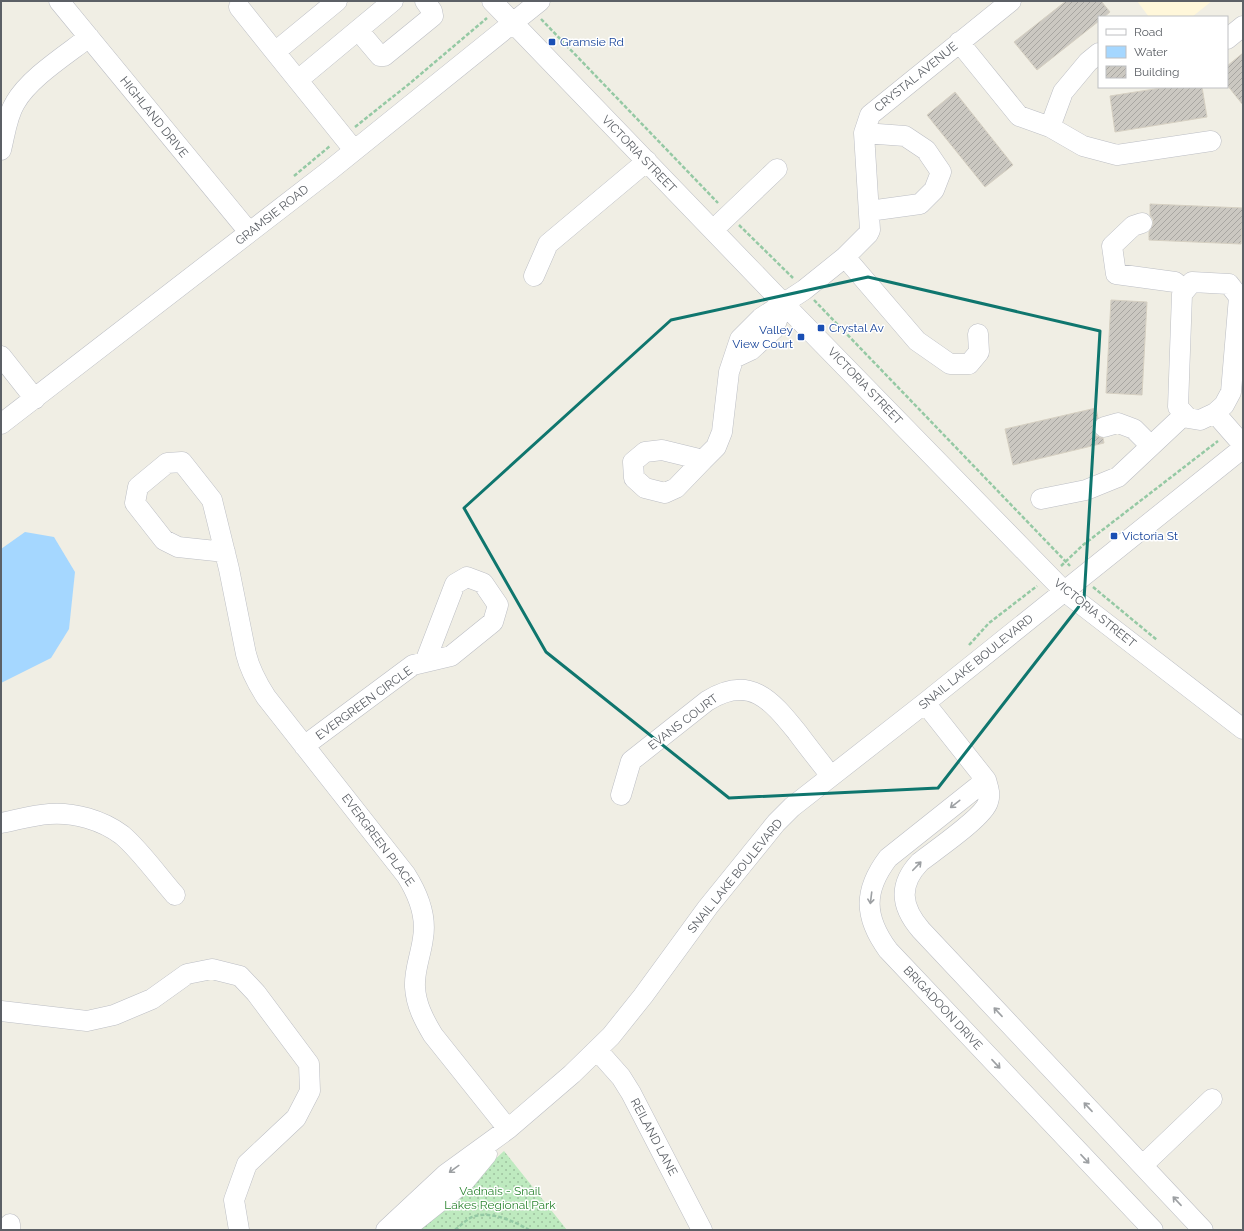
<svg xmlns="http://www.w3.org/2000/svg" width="1244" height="1231" font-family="Raleway,sans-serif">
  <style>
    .commercial { fill: #fff7da }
    .grass { fill: url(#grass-dots) }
    .water { fill: #a5d7ff }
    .building { fill: url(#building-hatch); stroke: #d6d0c2 }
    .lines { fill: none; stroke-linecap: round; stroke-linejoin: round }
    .minor-casing { stroke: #bcbec4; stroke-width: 21 }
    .path { stroke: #95c9a4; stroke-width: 2.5; stroke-dasharray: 4 2; stroke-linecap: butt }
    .minor { stroke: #fff; stroke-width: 20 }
    .oneway { stroke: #9da0a3 }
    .marked { fill: none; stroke: #0f766e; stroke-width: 3; stroke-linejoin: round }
    .transit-dot { fill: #1a4fb4; stroke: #fff; stroke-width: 1.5 }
    .labels { text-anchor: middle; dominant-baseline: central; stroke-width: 3; stroke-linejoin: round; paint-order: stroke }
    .transit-label { font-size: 12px; fill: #164399; stroke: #fff; text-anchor: start }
    .street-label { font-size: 12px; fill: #5c6066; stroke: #fff }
    .park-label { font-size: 12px; fill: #2c8531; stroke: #fff }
  </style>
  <defs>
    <pattern id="grass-dots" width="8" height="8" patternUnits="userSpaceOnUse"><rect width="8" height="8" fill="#beeabf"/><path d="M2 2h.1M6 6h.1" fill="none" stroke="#9ec19f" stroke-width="1.8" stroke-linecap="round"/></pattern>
    <pattern id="building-hatch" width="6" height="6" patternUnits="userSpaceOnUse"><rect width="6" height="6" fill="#cbc8c1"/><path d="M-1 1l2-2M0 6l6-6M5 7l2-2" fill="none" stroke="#a8a6a1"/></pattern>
  </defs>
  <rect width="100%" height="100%" fill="#f0eee4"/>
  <path class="commercial" d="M1137 1H1212L1192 17H1149Z"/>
  <path class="grass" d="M504 1151 567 1230H416L464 1188Z"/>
  <path class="water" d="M25 532 54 537 75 572 69 629 51 658 1 683V549Z"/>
  <path class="building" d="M1066 1H1101L1110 12 1104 17H1099V21L1037 70 1014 42Z
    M1243 53V105L1227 85V66Z
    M1167 87H1202L1207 117 1115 132 1110 96Z
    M955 92 1013 165 985 187 927 115Z
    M1150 204 1243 208 1241 244 1149 240V232L1153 225V219L1150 215Z
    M1111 300 1147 302 1142 395 1106 393Z
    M1096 408 1098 418 1093 424V430L1096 436 1103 438 1104 443 1013 465 1005 429Z"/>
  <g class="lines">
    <g class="minor-casing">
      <path id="minor" d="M59 1 249 232
        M337 1 275 52 354 150
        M492 1 783 303 1064 591 1243 729
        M239 7 275 52
        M358 30 393 1
        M1227 39 1243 26
        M959 42 1019 116 1050 127
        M1099 53 1088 62 1063 92 1050 127 1083 146 1117 155 1211 141
        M298 80 358 30 380 56H384L433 16 432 11 425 1
        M864 133 905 136 926 150 941 172 934 190 920 204 869 211
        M1 150C5 134 7 116 15 103 29 78 66 55 89 37
        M1142 223 1133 226 1112 246 1116 274 1175 282 1185 290
        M713 230 777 169
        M845 257 917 341 950 364H969L979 352 978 334
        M534 276 548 244 647 161
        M1192 282 1229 284 1239 297 1231 392 1224 405 1215 413 1200 420 1188 418 1178 407 1182 294Z
        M1 356 35 399
        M734 358 751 350 774 329 783 303
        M1215 413 1243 445
        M1 424 329 171 540 1
        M1104 427 1118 423 1134 429 1151 446
        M703 460 676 488 665 493 645 488 634 478 633 462 645 452 662 450 703 460 716 447 722 432 729 372 740 339 761 318 804 290 845 257 868 234 870 230 864 133 870 115 1011 1
        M1041 499 1086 490 1118 477 1184 415
        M225 552 178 547 164 540 135 503 138 487 167 463 182 462 212 500 229 569 246 654C250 670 257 683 266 697L406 875C418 894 427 915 423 938 421 955 414 970 415 987 416 1005 424 1020 433 1035L508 1129
        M925 703 986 780C988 787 991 794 988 802 984 817 934 851 920 862 898 885 901 907 921 930L1203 1230
        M304 746 413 665 451 656 493 622 498 605 483 583 467 577 455 584 425 662
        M986 780 888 858C863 891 864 917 888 950L1153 1230
        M621 795 631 761 707 701C750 674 771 700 797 732 808 747 820 762 831 776
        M1 823C17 820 33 815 49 814 74 812 102 820 122 835 140 850 159 877 175 895
        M1 1011 87 1021 114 1015 152 999 187 974 212 969 240 976 256 993 309 1064 310 1091 296 1118 247 1164 234 1200 239 1230
        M597 1050 621 1077 631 1093 702 1230
        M1143 1165 1212 1099
        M10 1230V1224
        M386 1230 446 1174 508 1129 572 1074 611 1036 643 996 708 907 776 823 792 807 925 703 1243 448
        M404 1230 463 1183 487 1154"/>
    </g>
    <path class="path" d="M541 19 718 203
      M355 127 409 84 487 18
      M294 176 330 146
      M739 225 793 278
      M814 300 1070 566
      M1061 566 1083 545 1218 441
      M1093 587 1157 640
      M969 645 989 623 1037 586
      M455 1230C460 1226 465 1221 470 1218 488 1209 514 1221 529 1230"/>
    <use href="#minor" class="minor"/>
  </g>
  <defs><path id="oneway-shaft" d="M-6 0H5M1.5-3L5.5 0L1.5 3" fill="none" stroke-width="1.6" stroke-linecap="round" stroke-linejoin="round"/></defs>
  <g class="oneway">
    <use href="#oneway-shaft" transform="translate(955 804) rotate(142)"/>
    <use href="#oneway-shaft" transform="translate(917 866) rotate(-46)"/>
    <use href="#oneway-shaft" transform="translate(871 898) rotate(97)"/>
    <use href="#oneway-shaft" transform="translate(998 1012) rotate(-133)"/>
    <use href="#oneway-shaft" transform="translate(996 1064) rotate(47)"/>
    <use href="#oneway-shaft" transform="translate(1088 1107) rotate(-133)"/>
    <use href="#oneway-shaft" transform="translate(1085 1159) rotate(47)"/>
    <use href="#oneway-shaft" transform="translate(454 1169) rotate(144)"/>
    <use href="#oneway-shaft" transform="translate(1177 1201) rotate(-133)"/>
  </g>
  <path class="marked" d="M868 277 1100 331 1084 600 938 788 729 798 546 652 464 508 671 320Z"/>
  <g class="transit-dot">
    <rect x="548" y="38" width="8" height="8" rx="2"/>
    <rect x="817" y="324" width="8" height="8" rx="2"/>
    <rect x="797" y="333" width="8" height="8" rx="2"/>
    <rect x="1110" y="532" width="8" height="8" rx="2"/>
  </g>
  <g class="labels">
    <g class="transit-label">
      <text x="560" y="42">Gramsie Rd</text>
      <text x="829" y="328">Crystal Av</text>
      <text x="793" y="330" text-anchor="end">Valley<tspan x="793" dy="14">View Court</tspan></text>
      <text x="1122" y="536">Victoria St</text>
    </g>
    <g class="street-label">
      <text transform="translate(916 77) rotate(-39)">CRYSTAL AVENUE</text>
      <text transform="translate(154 117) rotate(51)">HIGHLAND DRIVE</text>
      <text transform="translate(639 154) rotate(46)">VICTORIA STREET</text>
      <text transform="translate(272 215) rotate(-38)">GRAMSIE ROAD</text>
      <text transform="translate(865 386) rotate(46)">VICTORIA STREET</text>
      <text transform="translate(1095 613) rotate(39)">VICTORIA STREET</text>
      <text transform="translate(976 662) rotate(-39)">SNAIL LAKE BOULEVARD</text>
      <text transform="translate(364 703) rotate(-36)">EVERGREEN CIRCLE</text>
      <text transform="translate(683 722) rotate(-37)">EVANS COURT</text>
      <text transform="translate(378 840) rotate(53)">EVERGREEN PLACE</text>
      <text transform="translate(735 876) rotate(-51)">SNAIL LAKE BOULEVARD</text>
      <text transform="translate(943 1008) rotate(47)">BRIGADOON DRIVE</text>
      <text transform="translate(654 1137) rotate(62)">REILAND LANE</text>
    </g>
    <g class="park-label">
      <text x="500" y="1191">Vadnais - Snail<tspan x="500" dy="14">Lakes Regional Park</tspan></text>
    </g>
  </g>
  <rect width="1244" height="1231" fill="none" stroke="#5c6066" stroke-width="4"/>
  <rect x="1098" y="16" width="130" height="72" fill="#ffffff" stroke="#bebfc2"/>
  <rect x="1106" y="29" width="20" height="6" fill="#ffffff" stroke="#bebfc2"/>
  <text x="1134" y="36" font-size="12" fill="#5c6066">Road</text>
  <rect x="1106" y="46" width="20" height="12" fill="#a5d7ff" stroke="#bebfc2"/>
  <text x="1134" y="56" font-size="12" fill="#5c6066">Water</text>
  <rect x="1106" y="66" width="20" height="12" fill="url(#building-hatch)" stroke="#bebfc2"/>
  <text x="1134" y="76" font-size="12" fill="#5c6066">Building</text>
</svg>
